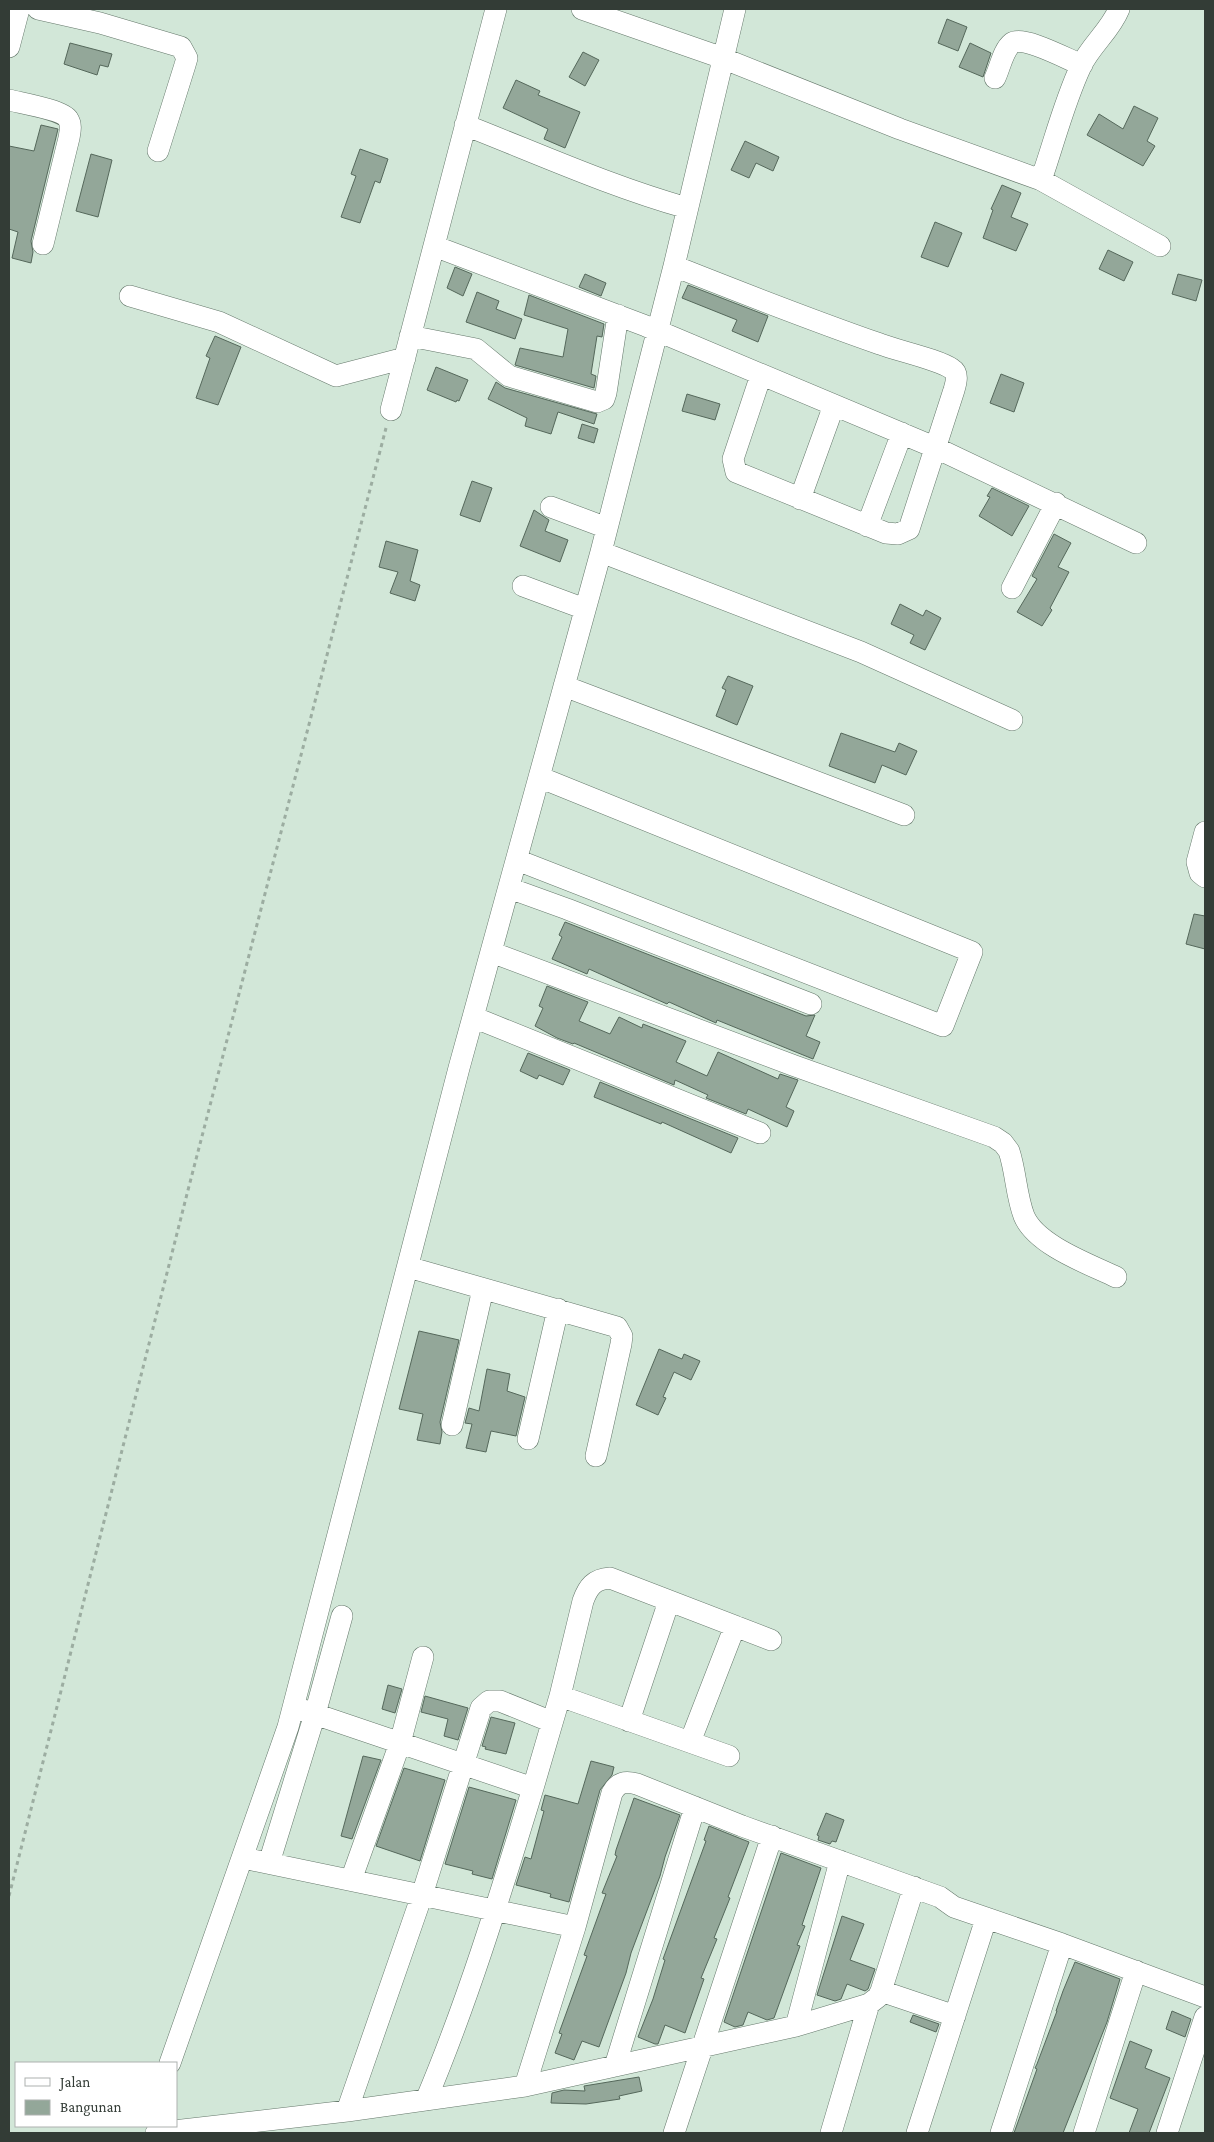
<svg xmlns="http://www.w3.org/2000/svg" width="1214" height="2142" font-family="'Crimson Pro',serif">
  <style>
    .building { fill: #93a799; stroke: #55685b }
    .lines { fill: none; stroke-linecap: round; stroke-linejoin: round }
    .street-casing { stroke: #65786b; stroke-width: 22 }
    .path { stroke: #9cada1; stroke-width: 3; stroke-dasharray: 4 4; stroke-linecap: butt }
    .street { stroke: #fff; stroke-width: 21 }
  </style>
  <rect width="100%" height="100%" fill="#d2e7d8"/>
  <path class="building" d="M947 19 967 27 958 51 938 43Z
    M70 43 112 54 108 67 100 65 97 75 64 64Z
    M970 43 991 53 983 77 959 67Z
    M583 52 599 60 585 86 569 77Z
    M516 80 540 91 538 95 580 112 565 148 544 139 548 129 503 108Z
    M1134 106 1158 118 1147 141 1155 146 1143 166 1087 135 1099 114 1123 129Z
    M41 125 58 129 31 241 33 252 31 263 12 258 18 232 9 229V146L34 151Z
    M745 141 779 157 773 171 756 163 749 178 731 170Z
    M360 149 388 159 380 183 375 181 360 223 341 217 356 176 351 174Z
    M91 154 112 160 98 217 76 211Z
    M1002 185 1021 193 1011 217 1028 224 1016 251 983 238 993 210 991 209Z
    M935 222 962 233 948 267 921 257Z
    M1108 250 1133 262 1124 281 1099 269Z
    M455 267 472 274 463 296 447 288Z
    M585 274 606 283 601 296 579 287Z
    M1178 274 1202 280 1196 301 1172 294Z
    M688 285 768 316 758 342 732 331 737 320 682 298Z
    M477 292 499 301 496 309 522 319 515 339 466 322Z
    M529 295 604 324 602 337 597 336 591 374 596 376 594 388 515 365 520 348 563 357 568 329 524 315Z
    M215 336 241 347 218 405 196 398 210 358 206 356Z
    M436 367 468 380 459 401 457 400 456 402 427 390Z
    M1001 374 1024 383 1014 412 990 403Z
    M496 382 505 388 597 414 594 424 558 412 551 434 525 426 527 418 488 399Z
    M687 394 720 404 715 420 682 411Z
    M582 424 598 429 594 443 578 438Z
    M472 481 492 488 480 522 460 515Z
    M992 488 1029 506 1012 536 979 516 990 497 987 496Z
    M534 510 549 520 545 531 568 540 560 562 520 546Z
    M1054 534 1071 543 1058 567 1069 572 1050 608 1052 610 1042 626 1017 612 1037 579 1032 576Z
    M386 541 418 550 410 581 420 585 415 601 390 593 398 572 379 567Z
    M900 604 923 616 926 610 941 618 925 650 910 643 914 635 891 624Z
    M728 676 753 686 737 725 716 716 726 690 722 688Z
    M841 733 895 752 899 743 917 751 906 775 882 765 875 783 829 766Z
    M1194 914 1205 916V949L1186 944Z
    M565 922 806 1016 815 1015 806 1036 820 1042 813 1059 717 1020 716 1023 669 1002 667 1004 589 969 587 974 552 959 562 937 559 935Z
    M547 986 588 1002 579 1021 610 1034 619 1017 642 1028 643 1024 686 1041 676 1062 707 1076 718 1052 778 1079 780 1074 798 1080 786 1107 794 1111 787 1127 748 1109 746 1114 706 1098 708 1095 675 1080 674 1085 574 1043 573 1044 557 1038 535 1026 543 1008 539 1006Z
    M528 1053 570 1070 563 1085 539 1075 537 1079 520 1071Z
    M600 1082 738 1138 731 1153 662 1122 661 1124 594 1097Z
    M419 1331 459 1340 440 1422 442 1432 440 1444 417 1440 423 1414 399 1409Z
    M659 1349 682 1359 684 1354 700 1361 691 1380 674 1372 663 1397 666 1398 658 1415 636 1405Z
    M487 1369 510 1374 507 1391 525 1397 516 1436 491 1431 486 1452 466 1448 472 1424 465 1423 469 1408 479 1411Z
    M388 1685 402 1689 395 1713 382 1709Z
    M425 1696 468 1708 458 1740 444 1736 448 1719 421 1712Z
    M491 1717 515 1723 506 1754 485 1749 486 1747 482 1746Z
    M363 1756 381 1760 352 1839 341 1836Z
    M591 1761 614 1767 612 1775 600 1790 569 1902 550 1897 551 1894 516 1885 525 1857 531 1859 544 1811 541 1810 545 1795 578 1804Z
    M404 1768 445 1780 420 1861 376 1846Z
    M469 1787 516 1800 492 1879 472 1874 473 1871 445 1864Z
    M634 1798 680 1815 665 1857 660 1876 631 1953 626 1973 599 2047 582 2041 574 2060 555 2053 562 2034 559 2033 587 1956 584 1955 606 1894 602 1893 617 1856 615 1855 616 1850Z
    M826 1813 844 1820 836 1842 832 1841 830 1844 818 1840 819 1836 817 1835Z
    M709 1826 749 1842 728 1897 730 1898 714 1938 717 1939 701 1978 704 1979 685 2033 665 2025 658 2044H655L638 2037 653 1999 665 1960 663 1959 706 1841 704 1840Z
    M781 1853 821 1868 802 1925 805 1926 797 1945 800 1946 774 2018 767 2020 748 2012 743 2025 735 2027 724 2022Z
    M842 1916 864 1924 850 1960 875 1969 868 1989 865 1991 847 1984 841 1999 835 2001 817 1995Z
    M1075 1962 1120 1979 1107 2022 1063 2133H1014L1037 2069 1035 2068 1037 2064 1057 2011H1056L1063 1991Z
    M1172 2011 1191 2019 1185 2037 1166 2029Z
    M913 2015 939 2024 936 2032 910 2022Z
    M1130 2041 1152 2050 1145 2068 1170 2078 1149 2133H1129L1138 2109 1110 2098Z
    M639 2077 642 2091 619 2096 620 2099 586 2104 551 2103 552 2093 564 2090 585 2091 584 2086Z"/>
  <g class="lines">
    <g class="street-casing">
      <path id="street" d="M38 9 100 23 181 47 187 58 185 65 158 151
        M582 9 717 56 900 129 1041 180C1054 143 1064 102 1081 66 1091 45 1110 31 1119 9
        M9 47 19 9
        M995 78C1000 68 1003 50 1012 43 1023 35 1069 60 1082 65
        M9 100C20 103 63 110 68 119 72 125 70 132 69 138L43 244
        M465 125C539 154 612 187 687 208
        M1041 180 1160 246
        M434 246 646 326 934 447 1136 543
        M674 266C742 293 811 320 880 344 898 351 937 359 952 369 959 373 956 383 954 390L909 529 898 534 886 533 736 472 733 459 761 375
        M130 296 219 322 336 376 405 358
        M410 336 476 349 509 376 597 402 604 399 606 393 618 315
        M391 410 496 9
        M800 499 834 405
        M551 507 607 528
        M867 526 902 433
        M601 552 861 652 1012 720
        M523 586 585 609
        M1012 588 1056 503
        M564 686 904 815
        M1205 832 1197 862 1200 873 1205 877
        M517 860 943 1026 972 952 539 777
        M509 888 567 909 811 1004
        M491 952 795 1066 994 1137 1003 1143 1009 1151C1016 1172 1016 1195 1024 1216 1036 1245 1089 1264 1116 1277
        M473 1017 760 1133
        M408 1267 617 1327 622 1336 621 1344 596 1456
        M452 1425 483 1289
        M528 1439 558 1309
        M560 1696 729 1756
        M294 1707 533 1788C501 1892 469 1998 426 2100
        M629 1721 669 1601
        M690 1742 735 1626
        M533 1788 560 1696 583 1601C588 1587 594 1579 610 1578L771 1640
        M243 1858 575 1927
        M269 1863 315 1714 342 1616
        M351 1880 400 1743 423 1657
        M914 1887 881 1991 878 1997 869 2004 796 2026 525 2086 575 1927 612 1793C618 1782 625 1781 637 1784L742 1826 940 1897 954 1907 1062 1944 1205 1997
        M881 1991 955 2016
        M796 2026 840 1861
        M170 2063 288 1727 459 1068 601 552 674 266 735 9
        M615 2066 695 1807
        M347 2111 422 1895 481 1708 489 1701H500L552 1722
        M156 2133 347 2111 525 2086
        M674 2133 772 1836
        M831 2133 869 2004
        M917 2133 986 1919
        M1001 2133 1062 1944
        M1084 2133 1136 1971
        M1167 2133 1205 2017"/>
    </g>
    <path class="path" d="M9 1896 187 1194 386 428"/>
    <use href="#street" class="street"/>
  </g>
  <rect width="1214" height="2142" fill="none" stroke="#333c36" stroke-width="20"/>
  <rect x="15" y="2062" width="162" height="65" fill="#ffffff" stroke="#adb1af"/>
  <rect x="25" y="2078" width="25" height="8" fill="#ffffff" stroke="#adb1af"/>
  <text x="60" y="2087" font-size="15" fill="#333c36">Jalan</text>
  <rect x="25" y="2100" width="25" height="15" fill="#93a799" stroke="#adb1af"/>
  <text x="60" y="2112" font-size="15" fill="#333c36">Bangunan</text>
</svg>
